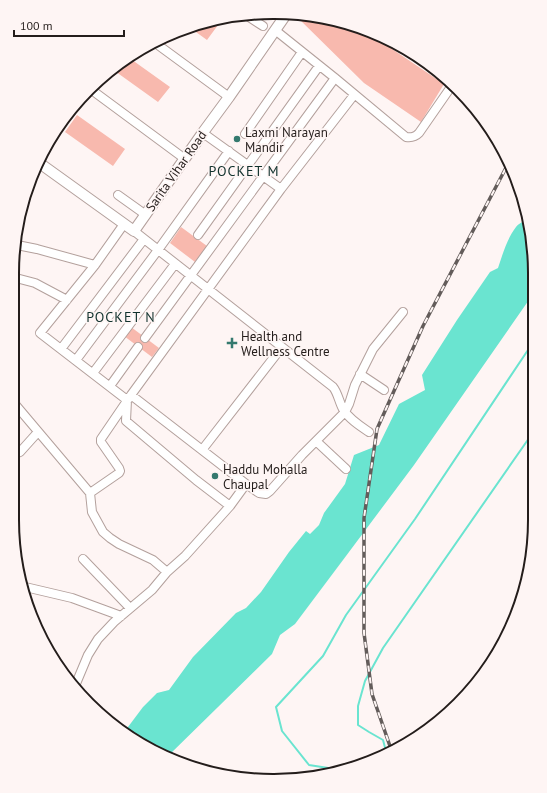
<svg xmlns="http://www.w3.org/2000/svg" width="547" height="793" font-family="'PT Sans',sans-serif">
  <style>
    .green { fill: #f8b9ae }
    .water { fill: #6ae4d0 }
    .lines { fill: none; stroke-linecap: round; stroke-linejoin: round }
    .stream { stroke: #6ae4d0; stroke-width: 2 }
    .minor-casing { stroke: #b3a09c; stroke-width: 10 }
    .tertiary-casing { stroke: #b3a09c; stroke-width: 12 }
    .minor { stroke: #fff; stroke-width: 8 }
    .tertiary { stroke: #fff; stroke-width: 10 }
    .rail-casing { stroke: #635c5a; stroke-width: 3.5 }
    .rail { stroke: #fef5f4; stroke-width: 2; stroke-dasharray: 6; stroke-linecap: butt }
    .poi-dot { fill: #34796e; stroke: #fef5f4; stroke-width: 1.5 }
    .labels { text-anchor: middle; dominant-baseline: central; stroke-width: 3.5; stroke-linejoin: round; paint-order: stroke }
    .poi-label { font-size: 13px; fill: #241d1b; stroke: #fef5f4; text-anchor: start }
    .street-label { font-size: 13px; fill: #241d1b; stroke: #fef5f4 }
    .neighbourhood-label { font-size: 14px; letter-spacing: 1px; fill: #11322d; stroke: #fef5f4 }
    .rim { fill: none; stroke: #241d1b; stroke-width: 2 }
  </style>
  <rect width="100%" height="100%" fill="#fef5f4"/>
  <path class="green" d="M297 14 325 17 361 28 444 84 421 122 364 83 296 16Z
    M212 20 218 25 207 40 189 27Z
    M128 57 170 87 158 102 112 69Z
    M77 115 125 149 113 166 65 132Z
    M181 227 207 246 195 262 170 243Z
    M131 327 159 348 152 357 124 336Z"/>
  <path class="water" d="M528 216 530 223 531 297 414 465 349 552 295 624 280 635 272 654 167 757 125 731 143 707 157 693 169 690 193 657 236 613 246 608 261 592 289 552 306 531 310 534 319 525 324 513 345 484 354 455 379 445 399 404 425 390 422 375 457 320 490 272 498 268C503 253 507 239 516 227 520 222 525 222 528 216Z"/>
  <g class="lines">
    <path class="stream" d="M387 755 383 740 369 732 358 725V706L365 681 383 648 534 431
      M341 770 309 765 282 731 276 707 323 656 346 615 415 519 532 344"/>
    <g class="minor-casing">
      <path id="minor" d="M246 15 263 26
        M275 30 335 78 406 137C412 138 415 137 419 133L453 84
        M154 42 229 97
        M89 88 185 159
        M203 133 281 189
        M245 134 302 52
        M118 195 146 215
        M124 224 95 265 40 333 127 400 126 421 196 480 230 506
        M134 231 333 387C338 393 339 402 343 409 349 419 360 426 369 432
        M198 235 319 66
        M17 245 37 249 95 265
        M16 278 35 283 67 300
        M145 338 335 78
        M61 349 144 239
        M76 360 158 250 229 151
        M93 373 175 264
        M360 374 384 390
        M110 386 138 347
        M131 395 246 484 259 493 266 494 270 491 302 455 345 412 349 404 355 385 373 349 403 312
        M14 403 90 493
        M316 441 346 469
        M202 450 282 347
        M13 455 20 452 38 432
        M83 559 130 608
        M167 572 153 560 119 544 110 538 103 532 92 512 90 493 119 473 120 471 119 468 101 442V439L131 395 281 189 354 95
        M21 586 72 598 121 616
        M75 686 88 655 98 639 114 622 152 590 167 572 185 556 230 506 246 484"/>
    </g>
    <g class="tertiary-casing">
      <path id="tertiary" d="M38 162 134 231 204 131 229 97 287 13"/>
    </g>
    <use href="#minor" class="minor"/>
    <use href="#tertiary" class="tertiary"/>
    <g class="rail-casing">
      <path id="rail" d="M392 752 372 694 364 633V518L377 429 423 326 509 162"/>
    </g>
    <use href="#rail" class="rail"/>
  </g>
  <g class="poi-dot">
    <circle cx="237" cy="139" r="4"/>
    <path d="M230 337h4v4h4v4h-4v4h-4v-4h-4v-4h4z"/>
    <circle cx="215" cy="476" r="4"/>
  </g>
  <g class="labels">
    <g class="poi-label">
      <text x="245" y="132">Laxmi Narayan<tspan x="245" dy="15">Mandir</tspan></text>
      <text x="241" y="336">Health and<tspan x="241" dy="15">Wellness Centre</tspan></text>
      <text x="223" y="469">Haddu Mohalla<tspan x="223" dy="15">Chaupal</tspan></text>
    </g>
    <g class="street-label">
      <text transform="translate(176 171) rotate(-55)">Sarita Vihar Road</text>
    </g>
    <g class="neighbourhood-label">
      <text x="244" y="171">POCKET M</text>
      <text x="121" y="317">POCKET N</text>
    </g>
  </g>
  <path d="M0 0H547V793H0ZM273 19H274A254 254 0 0 1 528 273V520A254 254 0 0 1 274 774H273A254 254 0 0 1 19 520V273A254 254 0 0 1 273 19Z" fill="#fef5f4" fill-rule="evenodd"/>
  <path class="rim" d="M273 19H274A254 254 0 0 1 528 273V520A254 254 0 0 1 274 774H273A254 254 0 0 1 19 520V273A254 254 0 0 1 273 19Z"/>
  <path d="M14 30v6h110v-6" fill="none" stroke="#241d1b" stroke-width="2"/>
  <text x="20" y="30" font-size="12" fill="#241d1b" stroke="#fef5f4" stroke-width="3" paint-order="stroke">100 m</text>
</svg>
